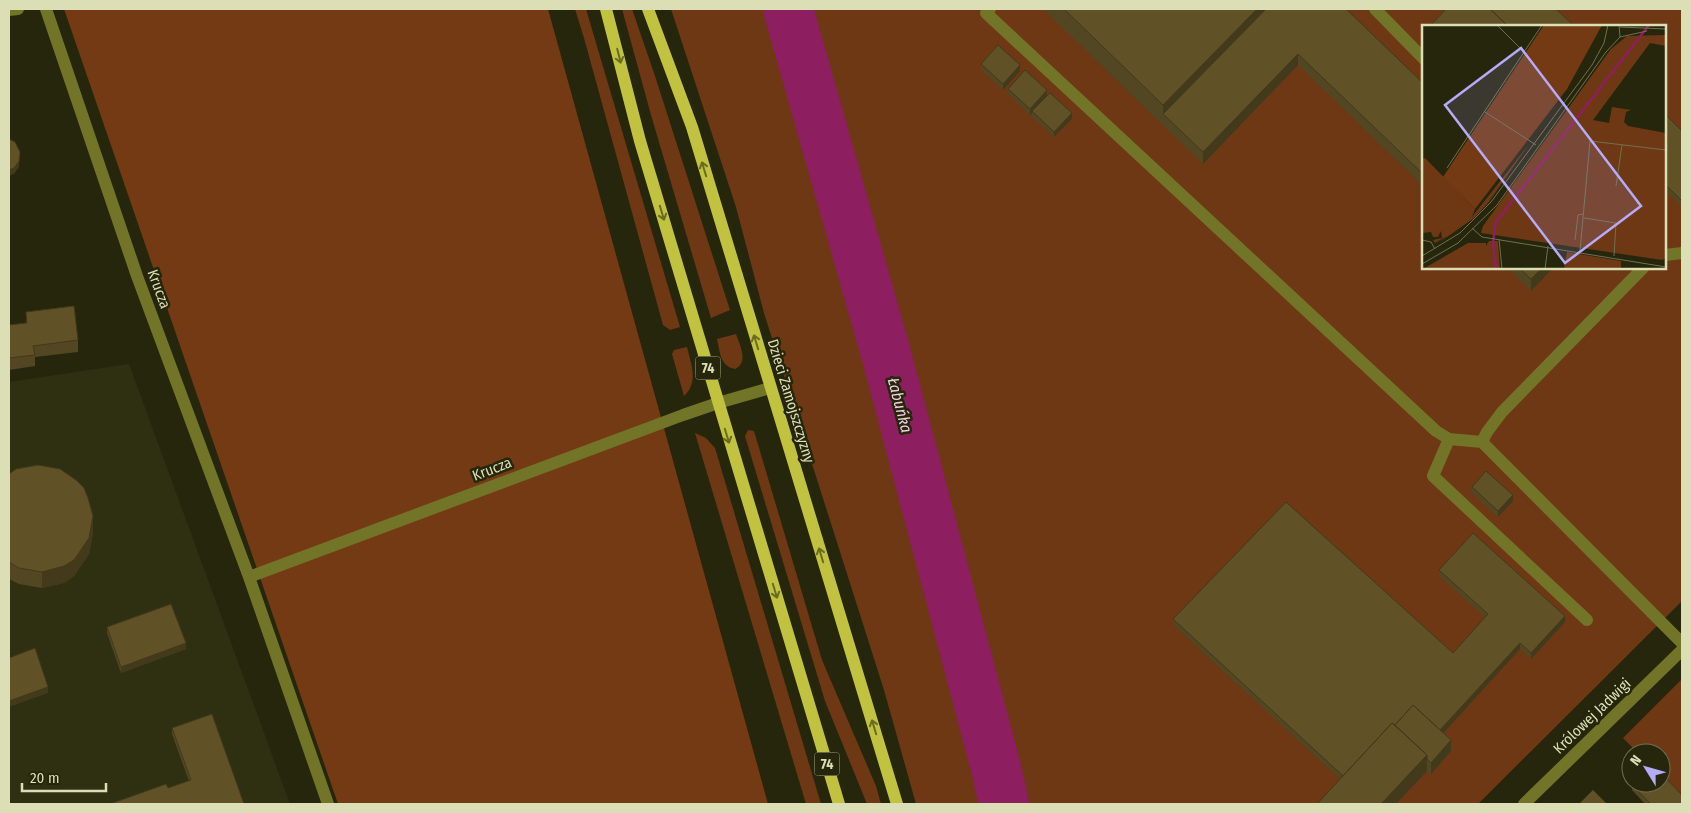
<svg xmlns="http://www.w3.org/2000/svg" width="1691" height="813" font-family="'Fira Sans Condensed',sans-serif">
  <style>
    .built { fill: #2f3012 }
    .green { fill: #6f3814; fill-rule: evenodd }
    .forest { fill: #733a13 }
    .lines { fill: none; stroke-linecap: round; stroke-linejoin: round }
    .river { stroke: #8d1e5f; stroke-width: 50 }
    .minor { stroke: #727427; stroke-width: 12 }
    .major { stroke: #c0c240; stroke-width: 12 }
    .wall { fill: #534622 }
    .shaded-wall { fill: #43391b }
    .building { fill: #605127; stroke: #43391b }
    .oneway { stroke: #6b6c23 }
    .labels { text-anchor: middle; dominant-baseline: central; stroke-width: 5; stroke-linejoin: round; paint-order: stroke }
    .shield { fill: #26260c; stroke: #a5a783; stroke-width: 1 }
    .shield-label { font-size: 14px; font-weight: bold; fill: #dcdeb6 }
    .street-label { font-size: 15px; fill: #dcdeb6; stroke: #26260c }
    .water-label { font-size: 16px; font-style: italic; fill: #efd0dd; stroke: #26260c }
    .inset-river { fill: none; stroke: #8d1e5f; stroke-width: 2.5 }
    .inset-road { fill: none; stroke: #6f7050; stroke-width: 1 }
    .view { fill: #b6abf8; fill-opacity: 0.15; stroke: #b6abf8; stroke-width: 2.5 }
    .inset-edge { fill: none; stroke: #dcdeb6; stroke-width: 2.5 }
  </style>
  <rect width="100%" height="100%" fill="#26260c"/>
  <path class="built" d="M129 364 290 804H9V382Z"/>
  <path class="green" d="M575 9H586L680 327 670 330 663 325 584 38Z
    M622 9H632L655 76 730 310 711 318 651 115Z
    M671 9H1682V601L1478 804H916L884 690 764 313 736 207ZM1424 26H1665V268H1424Z
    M736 334C740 346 749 362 735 369 720 366 720 352 717 339Z
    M687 347C691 364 699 382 684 396L672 354 674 350Z
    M748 430 754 431 822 660 876 786 881 804H867L825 701 745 436Z
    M695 433 706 438 715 448 821 804H806Z
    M1682 679V799L1661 777V753H1638L1623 738Z"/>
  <path class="forest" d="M64 9H548L768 804H338Z"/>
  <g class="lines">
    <path class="river" d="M788 9 886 354 996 768 1004 804"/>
    <path class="minor" d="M46 9 137 276 249 577 328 804
      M990 9 986 13 1436 431 1449 439 1482 442 1682 643
      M1375 9 1424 59
      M9 10 18 9
      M1665 255 1682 253
      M1449 439 1433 476 1587 620
      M1482 442 1487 432 1502 412 1643 268
      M249 577 683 415 718 403 770 388
      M1524 804 1682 650"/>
    <path class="major" d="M606 9 640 141 839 804
      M648 9 692 127 897 804"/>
  </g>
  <path class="wall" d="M1043 9H1346L1424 84V187L1298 65 1203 164Z
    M981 64 1020 71 1003 90 981 70Z
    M1008 89 1047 96 1072 119 1054 137 1032 117V112L1030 115 1008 94Z
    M1665 114 1682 131V207L1665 190Z
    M1507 268H1553L1531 291Z
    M26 312 78 340V352L35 357V366L9 370V325L26 323Z
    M9 474 93 533 89 554 74 576 64 583 42 588 19 584 9 579Z
    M1472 487 1513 501 1498 517 1472 493Z
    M1439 570 1565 622 1531 659 1520 649 1443 733 1451 751 1431 774 1427 771 1396 804H1317L1340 779 1173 625V619L1453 653 1485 617 1439 576Z
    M107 627 186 649 121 673 107 633Z
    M172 728 244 804 168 788 189 781 172 734Z
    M1632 785 1682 804H1645L1632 790Z"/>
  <path class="shaded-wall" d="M1257 9H1277L1163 114V126V105Z
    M1298 54V65L1203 164V152Z
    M1020 65V71L1003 90V84Z
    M1047 90V96L1030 115V109Z
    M1072 113V119L1054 137V132Z
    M20 152 19 167 14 174 9 176V170Z
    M1542 268H1553L1531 291V279Z
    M1513 495V501L1498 517V511Z
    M93 516V533L89 554 74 576 64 583 42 588V572Z
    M1565 616V622L1531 659V653Z
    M186 643V649L121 673V667Z
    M1520 643V649L1438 739V733Z
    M48 687V693L9 707V701Z
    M1451 740V751L1431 774V763Z
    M1427 755V771L1396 804H1381Z"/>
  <path class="building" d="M1064 9H1257L1163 105Z
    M1266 9H1346L1424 84V175L1298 54 1203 152 1163 114Z
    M1446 9H1490L1508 26H1430Z
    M1490 9H1556L1574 26H1508Z
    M998 45 1020 65 1003 84 981 64Z
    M1025 70 1047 90 1030 109 1008 89Z
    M1050 93 1072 113 1054 132 1032 111Z
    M1665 114 1682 131V201L1665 184Z
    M9 139 15 142 20 152 19 161 14 168 9 170Z
    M1519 268H1542L1531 279Z
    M74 306 78 340 33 346 35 355 9 358V325L27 323 26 312Z
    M38 465 60 469 76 480 84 488 88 498 93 516 89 538 74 560 64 566 42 572 19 568 9 562V474L16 469Z
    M1486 471 1513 495 1498 511 1472 487Z
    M1286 502 1453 653 1488 614 1439 570 1473 533 1565 616 1531 653 1520 643 1440 730 1413 705 1395 725 1392 723 1343 776 1173 619Z
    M171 604 186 643 121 667 107 627Z
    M35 648 48 687 9 701V658Z
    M1413 705 1451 740 1431 763 1427 759V755L1395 725Z
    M212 714 244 804H110L166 784 168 788 191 780 172 728Z
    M1392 723 1427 755 1381 804H1317Z
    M1661 773 1682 795V804H1651L1632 785 1634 783H1661Z
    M1593 790 1607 804H1579Z"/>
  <defs><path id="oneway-shaft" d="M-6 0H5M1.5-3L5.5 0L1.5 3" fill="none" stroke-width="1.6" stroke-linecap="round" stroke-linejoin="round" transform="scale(1.25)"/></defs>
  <g class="oneway">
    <use href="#oneway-shaft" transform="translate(619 56) rotate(76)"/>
    <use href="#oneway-shaft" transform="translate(704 169) rotate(-107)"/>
    <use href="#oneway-shaft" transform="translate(662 213) rotate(73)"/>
    <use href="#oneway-shaft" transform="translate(756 342) rotate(-107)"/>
    <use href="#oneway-shaft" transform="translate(727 436) rotate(73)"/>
    <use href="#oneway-shaft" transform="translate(821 555) rotate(-107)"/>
    <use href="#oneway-shaft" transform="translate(775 591) rotate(73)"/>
    <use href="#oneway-shaft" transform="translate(874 727) rotate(-107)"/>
  </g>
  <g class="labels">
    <g class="shield">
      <rect x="695.5" y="356.5" width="25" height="23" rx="4"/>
      <rect x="814.5" y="752.5" width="25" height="23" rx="4"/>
    </g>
    <g class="shield-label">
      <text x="708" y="368">74</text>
      <text x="827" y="764">74</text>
    </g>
    <g class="street-label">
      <text transform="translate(159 289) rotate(70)">Krucza</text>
      <text transform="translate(791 401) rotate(73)">Dzieci Zamojszczyzny</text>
      <text transform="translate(492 469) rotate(-21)">Krucza</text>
      <text transform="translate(1592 716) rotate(-44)">Królowej Jadwigi</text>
    </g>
    <g class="water-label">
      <text transform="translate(900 405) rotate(75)">Łabuńka</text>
    </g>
  </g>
  <g transform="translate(1422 25)">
    <rect width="244" height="244" fill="#26260c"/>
    <path d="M244 10V21L228 18 171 95 187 98 190 82 209 85 204 87 202 97 206 101 244 108V233L240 235 59 208 61 201 189 24 205 11ZM108 118 66 178 52 193 15 219 25 211 13 218 11 215 20 213 19 206 16 212H11L9 207 0 208V135L3 133 53 184 50 192ZM67 216H76L78 244H1L46 218H64V221ZM145 227 199 236V244H142Z" fill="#6f3814"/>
    <path d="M122 0H180L145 64 53 184 21 152Z" fill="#733a13"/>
    <path class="inset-river" d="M74 244 71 217 74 197 227 0"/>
    <path class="inset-road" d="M75 0 102 27M198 2 244 4M198 12 225 6M63 87 114 120M25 143 120 0M194 161 200 120M162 193 194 198 192 231M50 203 60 212 244 242M77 214 80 244M0 215 9 217 13 224M153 215 156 190 161 189M158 226 168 116 244 125M0 231 38 208 69 177 170 40 182 18 186 0M0 239 36 218 75 180 184 27 198 12 197 0M123 244 126 221"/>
    <path class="view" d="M99 23 219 181 143 238 23 80Z"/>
    <rect width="244" height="244" class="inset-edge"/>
  </g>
  <rect width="1691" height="813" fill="none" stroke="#dcdeb6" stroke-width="20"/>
  <g transform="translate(1646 768) rotate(307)"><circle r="24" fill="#26260c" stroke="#6f7050"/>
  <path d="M0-4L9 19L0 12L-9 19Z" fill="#b6abf8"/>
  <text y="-8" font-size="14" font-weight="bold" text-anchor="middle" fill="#dcdeb6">N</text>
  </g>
  <path d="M22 783v8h84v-8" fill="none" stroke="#dcdeb6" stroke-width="2.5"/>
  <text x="30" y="783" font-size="15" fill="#dcdeb6" stroke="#26260c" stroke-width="4" paint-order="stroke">20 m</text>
</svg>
